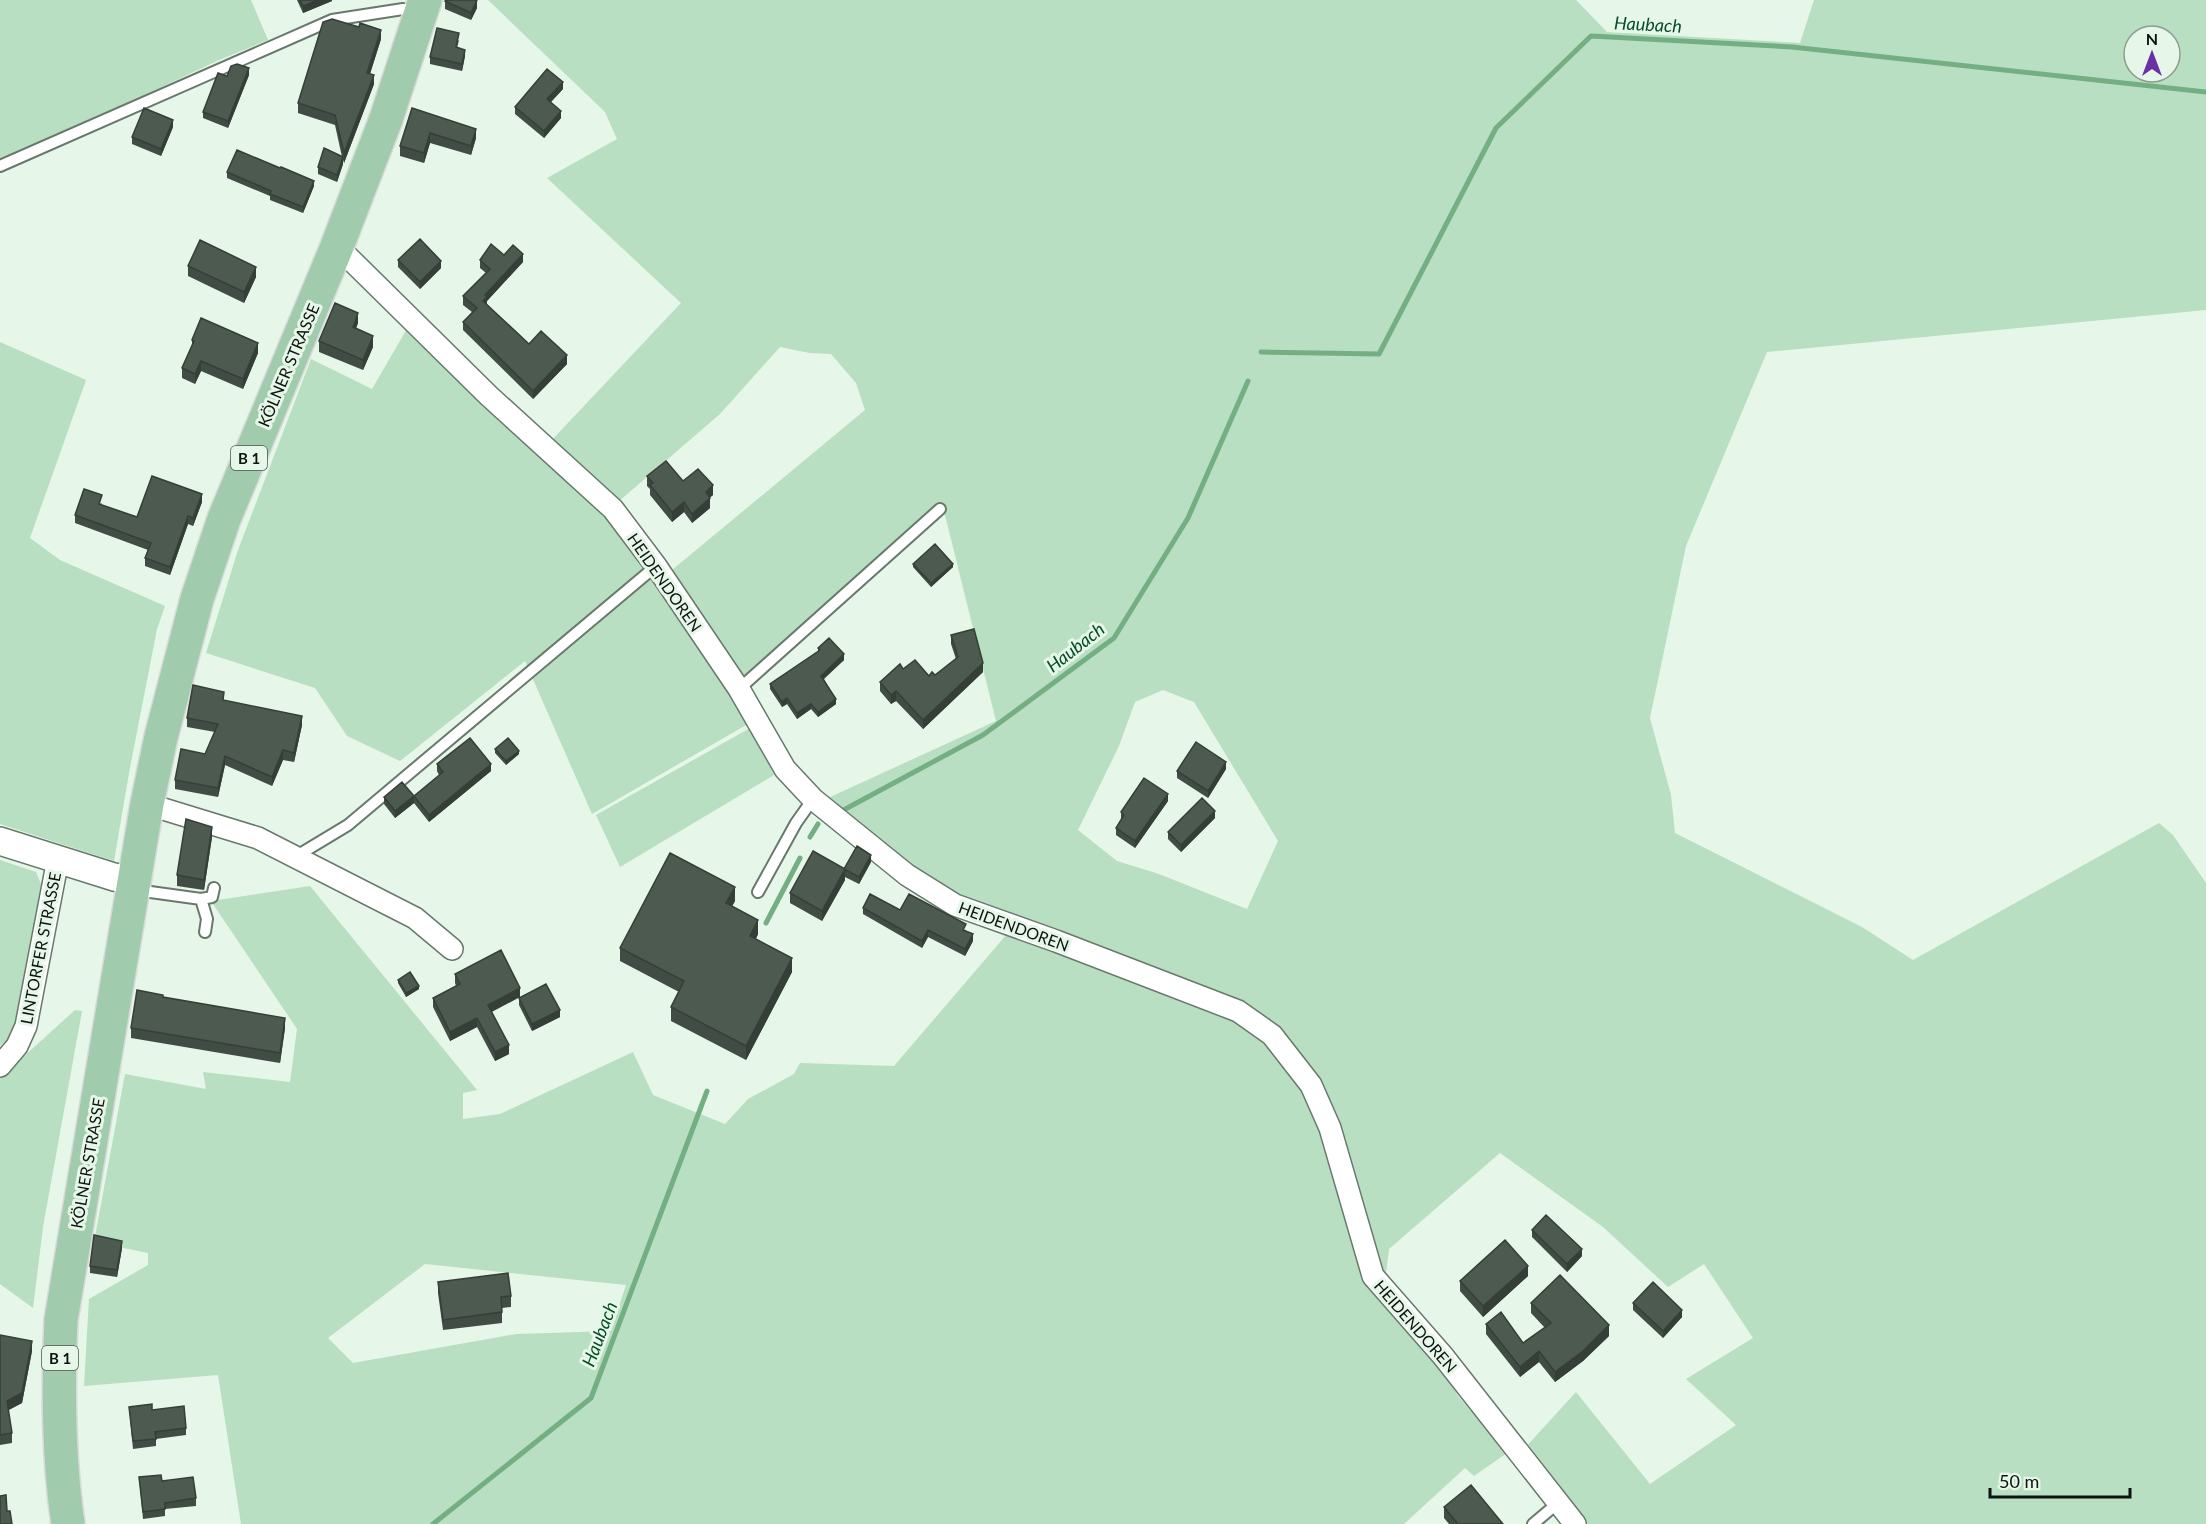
<svg xmlns="http://www.w3.org/2000/svg" width="2206" height="1524" font-family="Lato,sans-serif">
  <style>
    .green { fill: #b8dfc1; fill-rule: evenodd }
    .lines { fill: none; stroke-linecap: round; stroke-linejoin: round }
    .stream { stroke: #74af84; stroke-width: 5 }
    .service-casing { stroke: #69786c; stroke-width: 14 }
    .minor-casing { stroke: #69786c; stroke-width: 24 }
    .tertiary-casing { stroke: #69786c; stroke-width: 30 }
    .primary-casing { stroke: #d8d9d9; stroke-width: 36 }
    .service { stroke: #fff; stroke-width: 10 }
    .minor { stroke: #fff; stroke-width: 21 }
    .tertiary { stroke: #fff; stroke-width: 27 }
    .primary { stroke: #a0ccad; stroke-width: 33 }
    .wall { fill: #414d44 }
    .shaded-wall { fill: #353f37 }
    .building { fill: #4c5a4f; stroke: #353f37; stroke-width: 1.5 }
    .labels { text-anchor: middle; dominant-baseline: central; stroke-width: 6; stroke-linejoin: round; paint-order: stroke }
    .shield { fill: #e6f6e9; stroke: #4f5750; stroke-width: 1.5 }
    .shield-label { font-size: 15px; font-weight: bold; fill: #0e130f }
    .street-label { font-size: 16px; fill: #0e130f; stroke: #e6f6e9 }
    .water-label { font-size: 18px; font-style: italic; fill: #044d25; stroke: #e6f6e9 }
  </style>
  <rect width="100%" height="100%" fill="#e6f6e9"/>
  <path class="green" d="M0 0H251L268 40 219 60 0 163Z
    M488 0H1576L1607 32 1800 43 1814 0H2206V310L1767 352 1686 546 1650 718 1671 795 1675 833 1862 927 1913 960 2159 823 2173 835 2206 883V1524H1564L1515 1459 1576 1392 1650 1484 1736 1425 1686 1379 1753 1338 1704 1264 1668 1287 1603 1227 1500 1153 1389 1249 1386 1274 1458 1396 1507 1453 1474 1476 1465 1468 1404 1524H241L218 1375 84 1386 89 1299 148 1265V1253L94 1242 125 1074 206 1089 203 1072 290 1082 297 1029 211 901 310 886 477 1090 463 1093V1119L500 1114 633 1052 653 1095 725 1124 748 1099 794 1074 800 1063 894 1066 1007 934 950 896 828 798 996 721 944 511 741 689 748 724 592 814 525 661 400 761 347 736 315 688 206 653 238 550 311 359 372 389 408 327 550 442 681 303 547 178 617 139 605 112ZM2134 36H2170V72H2134ZM780 347 810 353 831 354 856 383 865 410 672 570 618 502 720 414ZM1163 690 1194 702 1278 841 1247 909 1159 874 1117 861 1078 830 1119 746 1135 702ZM425 1264 626 1285 611 1331 516 1334 353 1363 328 1338Z
    M0 342 86 380 30 538 60 560 165 606 157 629 129 773 114 861 0 824Z
    M750 728 774 775 620 867 596 815Z
    M0 860 36 872 41 884 17 1019 7 1040 0 1046Z
    M75 1010 82 1011 43 1227 33 1308 0 1284V1078Z"/>
  <g class="lines">
    <path class="stream" d="M1261 352 1379 354 1496 128 1591 36 1792 47 2206 92
      M838 813 983 735 1114 638 1188 518 1248 381
      M810 837 818 824
      M766 923 800 858
      M433 1524 591 1398 707 1091"/>
    <g class="service-casing">
      <path id="service" d="M0 166 332 20 403 9 418 12
        M739 689 940 509
        M295 857 348 825 656 566
        M136 890 201 899
        M758 892 796 823 813 799
        M205 932 207 919 201 899 212 897 214 888
        M1533 1524 1559 1502"/>
    </g>
    <g class="minor-casing">
      <path id="minor" d="M336 249 347 256 489 396 613 509 656 566 739 689 785 769 813 799 907 875 955 905 1056 941 1238 1011 1272 1035 1311 1085 1330 1128 1373 1276 1443 1356 1575 1524
        M147 804 258 838 415 918 452 949
        M0 1066 17 1046 26 1026 58 859"/>
    </g>
    <g class="tertiary-casing">
      <path id="tertiary" d="M0 841 114 877 134 881"/>
    </g>
    <g class="primary-casing">
      <path id="primary" d="M68 1524C58 1456 58 1389 61 1320L147 804 161 737 197 599 224 519 336 249 386 119 425 0"/>
    </g>
    <use href="#service" class="service"/>
    <use href="#minor" class="minor"/>
    <use href="#tertiary" class="tertiary"/>
    <use href="#primary" class="primary"/>
  </g>
  <path class="wall" d="M297 0H332V1L303 13Z
    M445 1 477 8 471 20 445 9Z
    M381 39 370 74 374 84 344 163 343 160V164L337 182 318 174V167L342 157 335 125 298 113V103Z
    M459 40 457 48 465 56 462 71 430 64V57Z
    M249 75 228 128 203 118V112L227 76Z
    M563 89 551 102 561 118 544 138 515 114V107Z
    M412 108 476 138 471 155 430 143 424 163 400 156V146Z
    M173 127 161 156 132 144V137Z
    M227 172 314 186 303 213 270 200V196L227 178Z
    M504 255 523 262 487 301V305L529 344 567 364 533 399 463 330V322L472 312 463 305V296L486 273 480 268V260Z
    M398 260 441 268 420 289 398 267Z
    M188 266 256 277 244 303 188 276Z
    M358 323 356 328 373 347 363 370 319 352V341Z
    M192 340 258 353 243 389 201 371 195 384 182 378V368L192 346Z
    M647 476 683 481 713 495 710 497V508L692 523 684 512 672 522 650 495V489L647 486Z
    M202 502 193 526 188 524 170 575 145 566V558L148 550 75 523V515L102 503 101 505 137 517Z
    M913 564 953 567 931 587 913 567Z
    M951 635 983 672 923 729 896 701 891 704 880 691V682L903 669 929 676 935 675 956 659 951 644Z
    M818 648 844 660 824 679 836 704 818 717 811 709 797 719 787 704 782 707 770 689V684L818 652Z
    M224 700 302 725 294 762 283 760 272 786 225 765 218 797 175 789V780L205 754 215 732 187 727V718Z
    M495 749 519 754 506 765 495 753Z
    M437 764 491 771 429 822 414 803 395 818 384 804V797L414 796 439 775 437 771Z
    M1226 769 1208 798 1177 778V771Z
    M1168 801 1135 848 1116 835V828L1121 820V812Z
    M1215 818 1181 852 1168 839V832Z
    M212 837 204 890 177 886V875Z
    M871 862 859 884 845 877V880L822 921 790 903V893L844 869Z
    M735 901 732 906 758 934 756 939 792 972 746 1060 671 1021V1007L679 992 620 961V948Z
    M863 908 900 910 966 930 965 931 973 941 965 956 928 937 922 948 863 914Z
    M455 974 492 1012 509 1054 495 1061 477 1027 450 1041 433 1007V998L456 986 455 983Z
    M398 980 419 989 406 997 398 983Z
    M519 998 560 1017 532 1031 519 1005Z
    M131 1028H285L280 1063 131 1038Z
    M1532 1230 1582 1256 1567 1272 1532 1237Z
    M122 1248 117 1277 90 1273V1266Z
    M1528 1276 1483 1317 1460 1291V1281Z
    M438 1282 511 1296V1307L502 1308V1323L443 1330 438 1293Z
    M1531 1303 1609 1336 1583 1361 1555 1382 1539 1362 1520 1377 1486 1334V1324L1523 1343 1545 1328 1531 1313Z
    M1633 1303 1682 1317 1663 1338 1633 1310Z
    M0 1335 32 1351 22 1403 8 1410 12 1433V1443L0 1445Z
    M129 1407 152 1410 186 1428V1435L156 1439V1446L133 1449Z
    M139 1477 162 1481 196 1498V1506L165 1509V1516L143 1519Z
    M1444 1507 1503 1524H1449L1444 1518Z"/>
  <path class="shaded-wall" d="M318 0H332V1L303 13V6Z
    M477 0V8L471 20V13Z
    M381 30V39L367 83V73Z
    M465 50V56L462 71V64Z
    M249 68V75L228 128V121Z
    M374 75V84L344 163V153Z
    M563 82V89L547 106V99Z
    M561 111V118L544 138V131Z
    M173 120V127L161 156V149Z
    M476 129V138L471 155V146Z
    M430 133V143L424 163V153Z
    M343 157V164L337 182V175Z
    M314 181V186L303 213V207Z
    M523 254V262L487 301V305L483 301 485 295Z
    M441 261V268L420 289V282Z
    M256 267V277L244 303V292Z
    M358 313V323L353 337V327Z
    M373 336V347L363 370V360Z
    M258 343V353L243 389V379Z
    M567 355V364L533 399V391Z
    M201 361V371L195 384V374Z
    M713 485V495L706 501V492Z
    M202 494V502L193 526V518Z
    M710 498V508L692 523V514Z
    M684 502V512L672 522V512Z
    M188 516V524L170 575V567Z
    M953 564V567L931 587V583Z
    M844 654V660L821 681V676Z
    M983 663V672L923 729V720Z
    M896 691V701L891 704V695Z
    M787 698V704L782 707V702Z
    M836 699V704L818 717V712Z
    M811 704V709L797 719V713Z
    M302 716V725L294 762V753Z
    M283 750V760L272 786V777Z
    M519 751V754L506 765V761Z
    M225 756V765L218 797V788Z
    M1226 762V769L1208 798V791Z
    M491 764V771L429 822V815Z
    M1168 794V801L1135 848V841Z
    M414 796V803L395 818V811Z
    M1215 811V818L1181 852V845Z
    M212 827V837L204 890V880Z
    M871 855V862L859 884V877Z
    M845 869V880L822 921V911Z
    M735 887V901L726 917V903Z
    M758 920V934L750 950V936Z
    M928 930V937L922 948V941Z
    M973 934V941L965 956V949Z
    M792 958V972L746 1060V1046Z
    M419 986V989L406 997V993Z
    M520 988V997L488 1014V1005Z
    M560 1010V1017L532 1031V1024Z
    M285 1018V1028L280 1063V1053Z
    M477 1018V1027L450 1041V1032Z
    M509 1045V1054L495 1061V1052Z
    M122 1241V1248L117 1277V1270Z
    M1582 1249V1256L1567 1272V1264Z
    M1528 1266V1276L1483 1317V1306Z
    M1682 1310V1317L1663 1338V1331Z
    M1609 1325V1336L1583 1361 1555 1382V1372Z
    M32 1341V1351L22 1403 7 1411V1401Z
    M1539 1351V1362L1520 1377V1367Z"/>
  <path class="building" d="M300 0H318L303 6Z
    M446 0H477L471 13 445 1Z
    M332 19 359 27 360 23 381 30 367 73 374 75 344 153 335 115 298 103 323 22Z
    M437 28 459 33 456 47 465 50 462 64 430 57Z
    M237 64 249 68 228 121 203 112 218 73 227 76 231 66Z
    M547 69 563 82 547 99 561 111 544 131 515 107Z
    M144 108 173 120 161 149 132 137Z
    M412 108 476 129 471 146 430 133 424 153 400 146Z
    M324 148 343 157 337 175 318 167Z
    M237 150 280 168 281 167 314 181 303 207 270 194 271 191 227 172Z
    M420 239 441 261 420 282 398 260Z
    M200 240 256 267 244 292 188 266Z
    M491 244 504 255 513 245 523 254 485 295 487 297 483 301 529 344 541 331 567 355 533 391 463 322 477 308 463 296 490 269 480 260Z
    M335 303 358 313 353 327 373 336 363 360 319 341Z
    M201 318 258 343 243 379 201 361 195 374 182 368 194 341 192 340Z
    M666 461 683 481 698 469 713 485 706 492 710 498 692 514 684 502 672 512 650 485 653 483 647 476Z
    M152 476 202 494 193 518 188 516 170 567 145 558 151 543 75 515 84 489 102 495 99 504 137 517Z
    M935 544 953 564 931 583 913 564Z
    M974 629 983 663 923 720 896 691 891 695 880 682 900 664 903 669 915 660 929 676 932 672 935 675 958 657 951 635Z
    M829 638 844 654 821 676 836 699 818 712 811 704 797 713 787 698 782 702 770 684 820 650 818 648Z
    M193 685 224 692 223 700 302 716 294 753 283 750 272 777 225 756 218 788 175 780 181 749 205 754 218 724 187 718Z
    M470 738 491 764 429 815 414 796 395 811 384 797 402 782 414 796 443 772 437 764Z
    M508 738 519 751 506 761 495 749Z
    M1196 742 1226 762 1208 791 1177 771Z
    M1144 778 1168 794 1135 841 1116 828 1124 815 1121 812Z
    M1202 798 1215 811 1181 845 1168 832Z
    M186 819 212 827 204 880 177 875Z
    M857 846 871 855 859 877 844 869Z
    M813 851 845 869 822 911 790 893Z
    M670 853 735 887 726 903 758 920 750 936 792 958 746 1046 671 1007 684 981 620 948Z
    M870 894 900 910 909 894 966 924 963 930 973 934 965 949 928 930 922 941 863 908Z
    M501 950 520 988 488 1005 509 1045 495 1052 477 1018 450 1032 433 998 460 984 455 974Z
    M410 972 419 986 406 993 398 980Z
    M546 984 560 1010 532 1024 519 998Z
    M137 990 163 995V997L285 1018 280 1053 131 1028Z
    M1546 1215 1582 1249 1567 1264 1532 1230Z
    M94 1235 122 1241 117 1270 90 1266Z
    M1505 1240 1528 1266 1483 1306 1460 1281Z
    M508 1273 511 1296 501 1297 502 1312 443 1320 438 1282Z
    M1560 1275 1609 1325 1583 1351 1555 1372 1539 1351 1520 1367 1486 1324 1501 1312 1523 1343 1551 1323 1531 1303Z
    M1653 1282 1682 1310 1663 1331 1633 1303Z
    M0 1335 32 1341 22 1393 7 1401 12 1433 0 1435Z
    M152 1404V1410L184 1406 186 1428 155 1432 156 1439 133 1441 129 1407Z
    M161 1475 162 1481 193 1477 196 1498 165 1503V1509L143 1512 139 1477Z
    M1471 1485 1503 1524H1458L1444 1507Z
    M6 1495 7 1511H10L12 1524H0V1496Z"/>
  <g class="labels">
    <g class="shield">
      <rect x="231" y="446" width="36" height="24" rx="4.5"/>
      <rect x="42" y="1346" width="36" height="24" rx="4.5"/>
    </g>
    <g class="shield-label">
      <text x="249" y="458">B 1</text>
      <text x="60" y="1358">B 1</text>
    </g>
    <g class="street-label">
      <text transform="translate(288 365) rotate(-67)">KÖLNER STRASSE</text>
      <text transform="translate(665 582) rotate(55)">HEIDENDOREN</text>
      <text transform="translate(1014 926) rotate(20)">HEIDENDOREN</text>
      <text transform="translate(40 948) rotate(-79)">LINTORFER STRASSE</text>
      <text transform="translate(87 1163) rotate(-80)">KÖLNER STRASSE</text>
      <text transform="translate(1416 1326) rotate(49)">HEIDENDOREN</text>
    </g>
    <g class="water-label">
      <text transform="translate(1648 24) rotate(3)">Haubach</text>
      <text transform="translate(1075 647) rotate(-38)">Haubach</text>
      <text transform="translate(599 1334) rotate(-69)">Haubach</text>
    </g>
  </g>
  <g transform="translate(2152 54)"><circle r="28" fill="#e6f6e9" stroke="#909b92" stroke-width="1.5"/>
  <path d="M0-4.5L10 22L0 15L-10 22Z" fill="#6a30a6"/>
  <text y="-9" font-size="16" font-weight="bold" text-anchor="middle" fill="#0e130f">N</text>
  </g>
  <path d="M1990 1488v9h140v-9" fill="none" stroke="#0e130f" stroke-width="3"/>
  <text x="1999" y="1488" font-size="18" fill="#0e130f" stroke="#e6f6e9" stroke-width="4.5" paint-order="stroke">50 m</text>
</svg>
